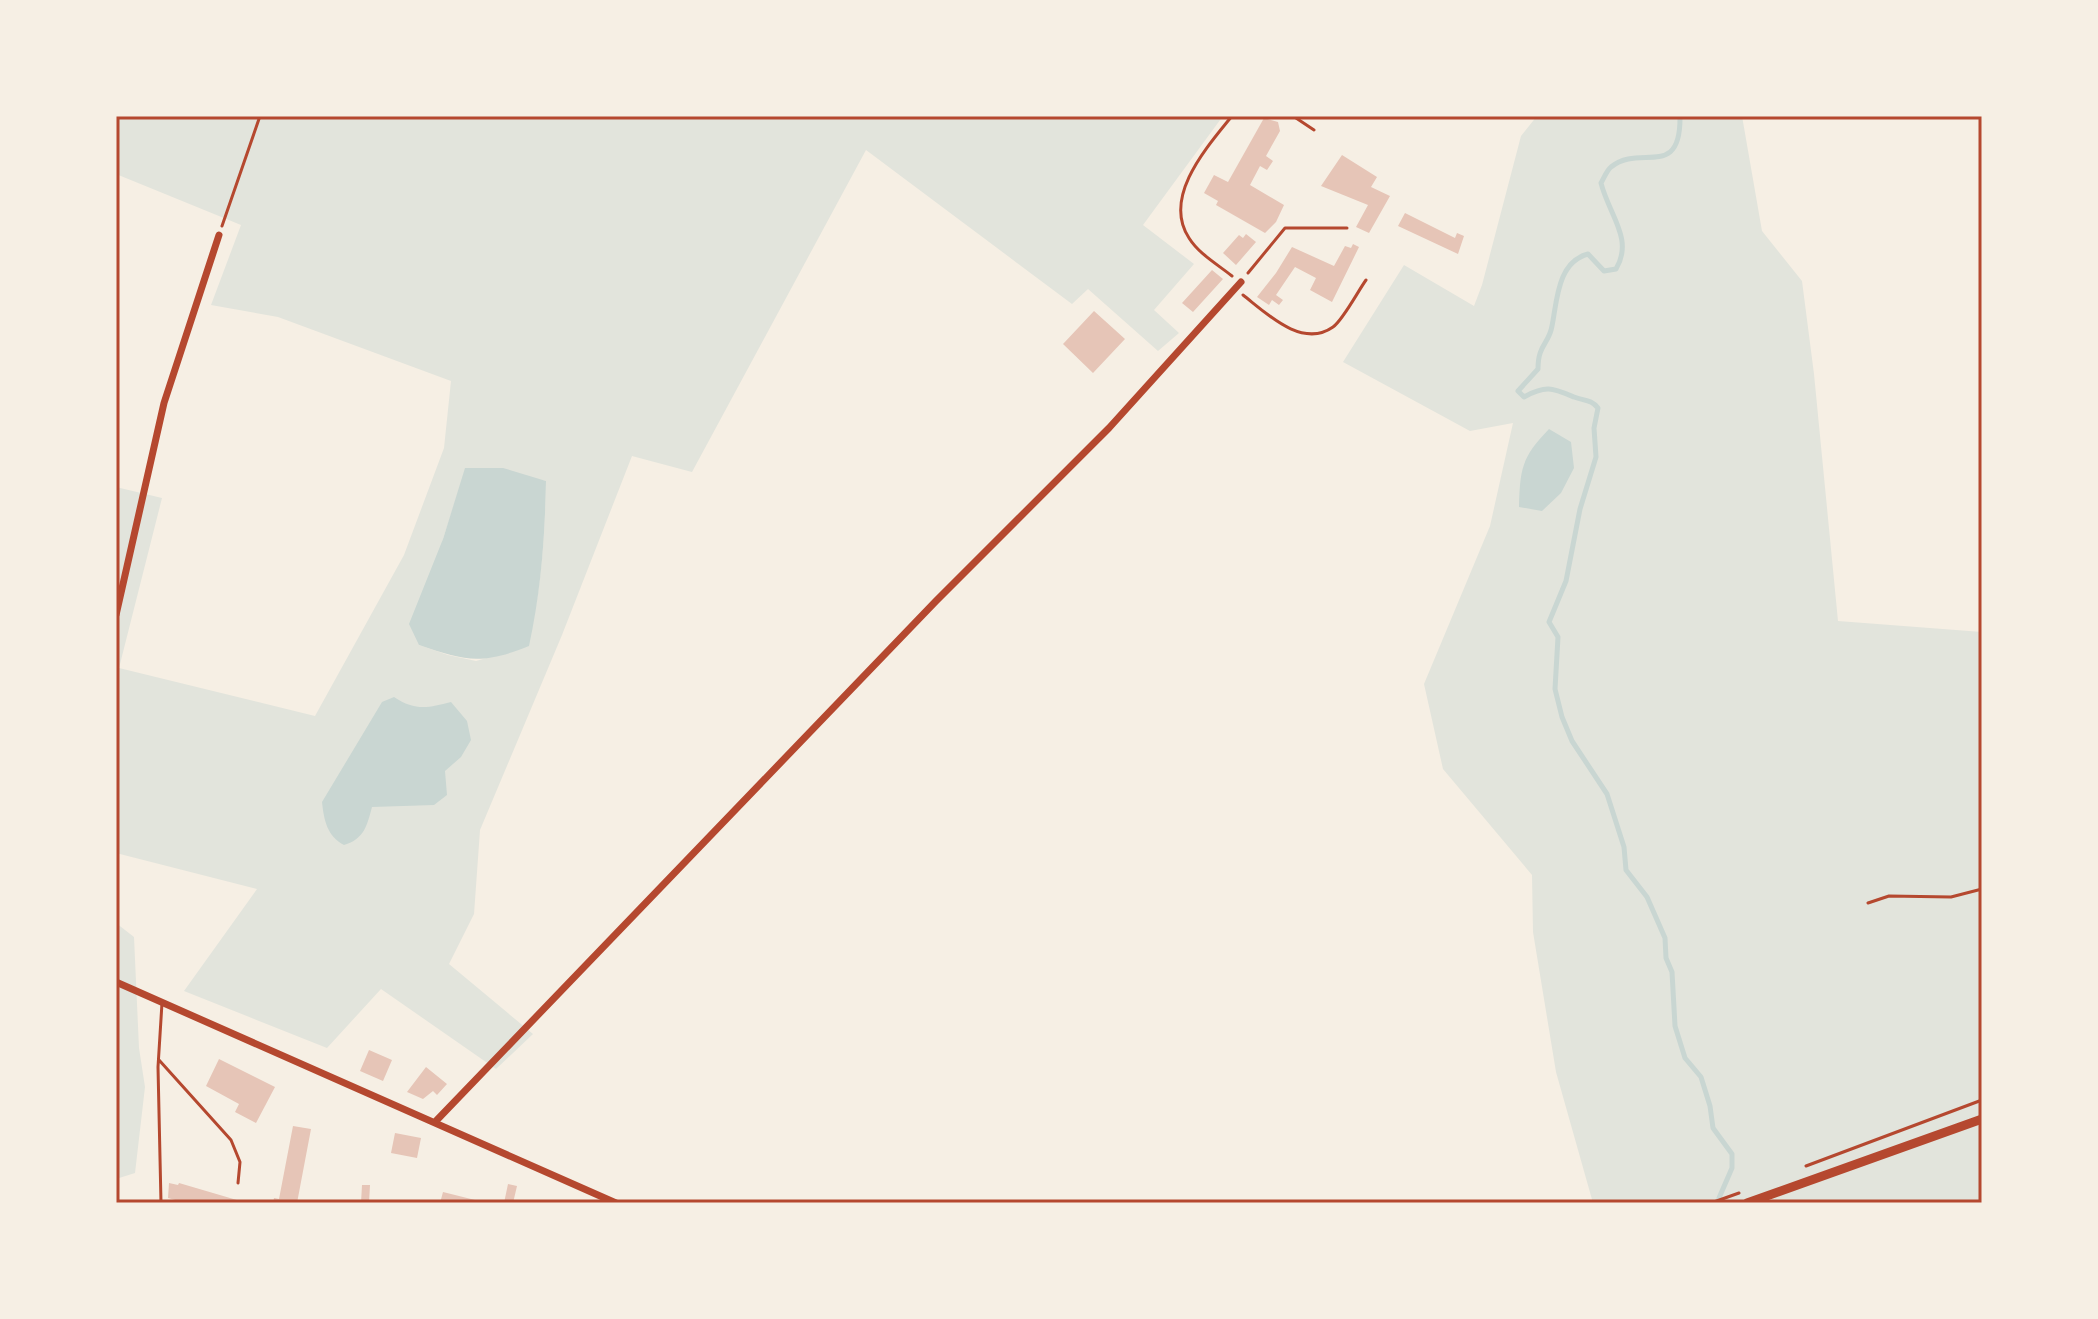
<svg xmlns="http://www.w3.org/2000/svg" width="2098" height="1319" font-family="'PT Sans',sans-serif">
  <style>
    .green { fill: #e2e4dc; fill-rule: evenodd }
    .water { fill: #c9d6d2 }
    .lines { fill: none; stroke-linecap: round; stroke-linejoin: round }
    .stream { stroke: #c9d6d2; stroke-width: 5 }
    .building { fill: #e6c5b7 }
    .path { stroke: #b5482f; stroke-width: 3 }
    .service { stroke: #b5482f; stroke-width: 3 }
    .minor { stroke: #b5482f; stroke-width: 7 }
    .tertiary { stroke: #b5482f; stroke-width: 9 }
    .neatline { fill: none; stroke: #b5482f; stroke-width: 3 }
  </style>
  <rect width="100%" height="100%" fill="#f6efe4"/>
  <path class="green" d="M116 116H1223L1143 225 1194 264 1154 310 1179 333 1158 351 1088 289 1072 304 866 150 692 472 632 456 562 635 480 830 474 914 449 964 533 1034 496 1069 381 989 327 1048 184 991 257 889 116 853V487L162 498 119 668 315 716 404 555 444 448 451 381 278 317 211 305 241 225 116 174ZM466 468 546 481C545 537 541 591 528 646L476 661 448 655 419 645 443 539Z
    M1537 116H1742L1762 231 1802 281 1814 374 1838 621 1982 632V1203H1593L1556 1072 1533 932 1532 875 1443 769 1424 684 1490 526 1513 423 1470 431 1343 362 1404 265 1474 306 1482 285 1521 136Z
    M116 923 134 937 139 1048 145 1087 135 1173 116 1179Z"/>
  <path class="water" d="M1549 429 1571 442 1574 468 1561 493 1542 511 1519 507C1520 468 1522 457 1549 429Z
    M465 468H503L546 481C545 537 541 591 529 646 482 665 465 661 419 645L409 624 443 539Z
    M394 697C415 711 428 708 451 702L467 721 471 740 461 757 445 771 447 795 434 805 372 807C367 826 364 839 344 845 327 836 324 820 322 802L382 702Z"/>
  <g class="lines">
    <path class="stream" d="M1680 116C1681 181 1640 143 1611 167 1607 170 1604 178 1601 183 1609 215 1634 239 1616 269L1604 271 1588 254C1557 262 1557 302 1552 326 1549 344 1538 344 1538 369L1518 391 1524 397C1546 385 1552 388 1574 397 1584 401 1591 399 1598 408L1594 428 1596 457 1580 509 1566 581 1549 622 1558 637 1555 689 1562 717 1572 741 1607 794 1624 847 1626 870 1647 897 1665 938 1666 958 1672 972 1675 1026 1685 1058 1701 1077 1710 1106 1713 1128 1732 1154V1168L1719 1198"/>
  </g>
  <path class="building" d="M1264 118 1278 122 1280 131 1266 156 1273 161 1267 170 1260 166 1250 185 1284 205 1276 222 1265 233 1216 205 1218 201 1204 193 1214 175 1228 182Z
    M1342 155 1377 177 1371 187 1390 196 1369 233 1356 227 1368 205 1321 186Z
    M1405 213 1455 238 1457 233 1464 236 1458 254 1398 226Z
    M1246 234 1256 242 1236 265 1223 253 1239 235 1243 238Z
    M1353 244 1359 247 1332 302 1310 290 1316 278 1295 267 1276 295 1283 300 1279 305 1272 300 1269 305 1257 297 1276 273 1292 247 1334 266 1345 246 1351 248Z
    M1212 270 1223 279 1193 312 1182 303Z
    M1094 311 1125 339 1093 373 1063 344Z
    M369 1050 392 1060 383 1081 360 1071Z
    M219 1059 275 1087 256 1123 235 1112 239 1104 206 1086Z
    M426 1067 447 1084 437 1095 433 1091 423 1099 407 1092Z
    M293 1126 311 1129 297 1203H273L274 1198 279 1199Z
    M395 1133 421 1138 417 1158 391 1153Z
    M169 1183 178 1185 179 1183 247 1203H186L168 1198Z
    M508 1184 517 1186 513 1203H504Z
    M362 1185H370L369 1203H361Z
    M443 1192 483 1202V1203H440Z"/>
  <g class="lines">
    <path class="path" d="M1293 116 1314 130
      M222 226 260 116
      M1248 273 1285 228H1347
      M1232 276C1217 264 1199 254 1189 238 1162 197 1207 147 1232 116
      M1243 295C1266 313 1302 349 1333 327 1343 320 1358 291 1366 280
      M1806 1166 1982 1100
      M1711 1203 1739 1193"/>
    <path class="service" d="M1868 903 1889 896 1951 897 1982 889
      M159 1060 231 1140 240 1162 238 1183
      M161 1203 158 1067 162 1003"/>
    <path class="minor" d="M116 615 164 403 219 235
      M116 982 616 1203
      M435 1122 936 601 1109 428 1241 282"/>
    <path class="tertiary" d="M1747 1203 1982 1119"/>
  </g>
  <rect width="2098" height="1319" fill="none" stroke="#f6efe4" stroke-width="236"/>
  <rect x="118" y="118" width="1862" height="1083" class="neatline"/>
</svg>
